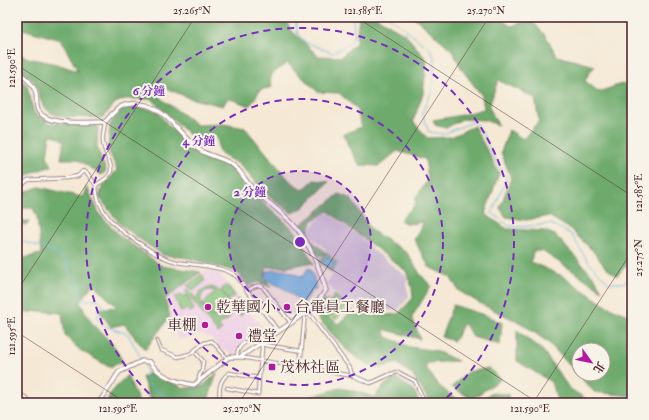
<svg xmlns="http://www.w3.org/2000/svg" width="649" height="420" font-family="'IM FELL Double Pica','Noto Serif TC',serif">
  <style>
    .built { fill: #efd0e6 }
    .industrial { fill: #cdbed2 }
    .green { fill: #87c57c; stroke: #687254; fill-rule: evenodd }
    .forest { fill: #6daa6c; stroke: #5c644c; fill-rule: evenodd }
    .water { fill: #62b2dc; stroke: #566884 }
    .lines { fill: none; stroke-linecap: round; stroke-linejoin: round }
    .stream { stroke: #62b2dc; stroke-width: 1 }
    .minor-casing { stroke: #a08480; stroke-width: 4.5 }
    .tertiary-casing { stroke: #a08480; stroke-width: 5.5 }
    .minor { stroke: #fff; stroke-width: 2.5 }
    .tertiary { stroke: #fff; stroke-width: 3.5 }
    .ticks { fill: none; stroke: #4a1f2b; stroke-width: 1; stroke-opacity: 0.45 }
    .ring { fill: none; stroke: #7b2cbf; stroke-width: 2; stroke-dasharray: 7 5 }
    .poi-dot { fill: #b5179e; stroke: #f7f3e8; stroke-width: 1.5 }
    .labels { text-anchor: middle; dominant-baseline: central; stroke-width: 4; stroke-linejoin: round; paint-order: stroke }
    .poi-label { font-size: 15px; fill: #4a1f2b; stroke: #f7f3e8; text-anchor: start }
    .centre { fill: #7b2cbf; stroke: #f7f3e8; stroke-width: 2 }
    .ring-label { font-size: 12px; text-anchor: middle; font-weight: bold; fill: #7b2cbf; stroke: #f7f3e8; stroke-width: 4; stroke-linejoin: round; paint-order: stroke }
    .neatline { fill: none; stroke: #4a1f2b; stroke-width: 1.5 }
    .ticks-label { font-size: 10px; text-anchor: middle; fill: #4a1f2b }
  </style>
  <rect width="100%" height="100%" fill="#f7f3e8"/>
  <filter id="ink" filterUnits="userSpaceOnUse"><feTurbulence type="fractalNoise" baseFrequency=".025" numOctaves="2"/><feDisplacementMap in="SourceGraphic" scale="8" xChannelSelector="R" yChannelSelector="G"/><feConvolveMatrix kernelMatrix="1 2 1 2 8 2 1 2 1" color-interpolation-filters="sRGB"/></filter>
  <filter id="wash" filterUnits="userSpaceOnUse"><feTurbulence type="fractalNoise" baseFrequency=".012" numOctaves="4" result="noise"/><feDisplacementMap in="SourceGraphic" scale="16" xChannelSelector="R" yChannelSelector="G"/><feGaussianBlur stdDeviation="0.9" result="paint"/><feColorMatrix in="noise" values="0 0 0 0 0 0 0 0 0 0 0 0 0 0 0 0 0 1.4 0 .05"/><feComposite in="paint" operator="in"/></filter>
  <g filter="url(#wash)">
    <rect width="100%" height="100%" fill="#f5e9d5"/>
    <path class="built" d="M206 270 219 273 262 327 265 337 260 335 253 337 246 341 238 348 235 356 221 348 211 338 200 334 179 340 169 322 172 316 167 298Z"/>
    <path class="industrial" d="M324 213H328L366 242 371 248 407 277 408 279 406 284 409 295V297L398 310 389 311H360L334 292 332 288 326 284 333 275 317 262 326 249 307 233Z"/>
    <path class="green" d="M326 253 338 263 331 272 319 262Z
      M202 274 205 281 194 290 187 286Z
      M227 285 235 295 229 300 221 290Z
      M208 287C226 286 245 321 217 324L222 330 218 333 185 291 189 289 196 299 200 291ZM208 290H212L216 292 202 304 213 318 227 306 228 308 227 315 220 320C208 319 191 297 208 290Z
      M181 295 182 297 187 295 194 310 189 312 187 309 181 312 175 297Z
      M335 295 348 305 336 320 323 310Z
      M238 299 247 310 240 316 231 304Z"/>
    <path class="forest" d="M17 17H285L290 29 318 56 341 57 356 43 359 17H376L405 34 427 60 423 94 413 121 427 138 451 137 474 126 499 173 485 214 507 229 545 231 555 235 594 277 602 290 542 251H533L531 262 562 276 605 305 632 317V396L594 392 549 343 521 323 483 305 459 291 450 277 429 267 414 239 424 222 407 224 400 220 415 205 416 197 428 180 425 159 397 151 379 166 360 165 348 146 344 134 361 127 357 109 339 93 318 92 287 63 272 74 270 81 272 87 260 90 250 106 228 98 223 106 189 98 161 86 159 97 197 125 223 124 245 128 290 181 303 190 314 180 329 182 304 207 292 213 267 195 240 165 222 155 218 151V141L212 135H200L198 143 151 99H125L115 103 103 118 63 117 51 113 43 106 35 82 17 67V53L28 58 56 64 78 71 61 40 26 30 17 26ZM579 350H603V374H579Z
      M414 17H501L503 21 511 26 531 20 545 35 557 56 595 66 589 73 585 81 599 92 624 83 632 96V258L617 276 606 268 592 250 570 229 549 216 526 220 506 217 500 208 511 178 501 152 509 130 523 139 539 121 535 98 498 80 489 107 498 125 484 120 462 119 446 128 435 125 433 120 457 116 484 109 482 96 463 71 451 49Z
      M17 77 27 85 34 113 49 123 98 126 97 147 106 171 101 175 77 159H61L64 141 54 135 50 136 47 156 52 166 34 172 17 183Z
      M138 107 157 111 167 124 198 153 231 167 241 182 295 231 314 264 308 263 288 267H267L264 277 271 287 257 282 249 286 237 272 188 258 163 255 138 238 120 224 99 197 103 186 117 170 108 149 110 124 123 108Z
      M39 187 82 197 87 187 100 215 120 236 162 266 201 272 165 299 170 316 145 350 124 324 111 327 98 309 117 307 93 284 80 303 92 323 114 346 123 362 109 367 80 350 65 336 62 313 39 311 17 314V257L20 259 41 254 37 217 33 208H20L21 221H30L26 225 17 223V207L22 193Z
      M339 194 351 199 371 230 407 253 420 274 431 286 412 317 420 339 383 329 387 337 410 347 436 351 458 361 429 363 425 366 438 385 461 403H431L412 375 397 363 375 369 349 352 313 313 319 302 328 300 320 310 338 324 353 310C368 318 382 315 398 314L413 298 412 288 406 271 328 211 312 221 307 236 326 253 319 256 314 251 300 226Z
      M453 305 487 316 502 323 500 345 473 337 464 323 454 341 441 337Z
      M517 330 543 351 569 388 592 403H558L551 382 517 361Z
      M489 368 501 379 472 399 452 387 467 372Z
      M150 373 185 388 203 386 217 373 207 403H151L142 377Z
      M127 375 139 403H107L110 394Z
      M396 378 413 389 420 403H297V398H306L340 388 355 391 374 397 385 385Z
      M490 393 508 394 509 403H481Z"/>
    <path class="water" d="M326 256 335 263 331 269 322 261Z
      M308 268 311 269C313 276 316 281 316 289L313 290 303 304 285 289 267 280 265 276 267 271C280 269 290 270 301 277L304 275Z"/>
    <g class="lines">
      <path class="stream" d="M294 17 298 34 305 42 333 53 348 44 354 38 353 17
        M389 17 431 50 435 59 432 91 422 113 429 132 443 134 473 122 480 128 496 161 507 178 492 213 509 226 520 227 551 224 571 234 589 263 609 283H621L626 282 632 269
        M17 240 56 252 68 264 70 274 80 283V296L86 300 98 299 103 305 97 318 102 325 128 334 142 360
        M144 363C147 368 145 373 146 379 148 388 159 392 167 396L168 403"/>
    </g>
  </g>
  <g filter="url(#ink)">
    <g class="lines">
      <g class="minor-casing">
        <path id="minor" d="M105 122C105 128 102 135 103 141 104 163 125 169 96 185 96 213 120 231 142 245 154 253 162 258 177 262 192 265 224 266 236 276 241 280 244 287 248 292 258 305 269 318 278 331
          M17 195 21 186 28 180 67 178 78 176 83 171 87 173 96 185
          M247 291C252 288 256 284 262 286L291 323
          M305 312 311 316 350 368 352 375
          M157 341 161 350 178 357 190 354 204 343 212 341 227 358
          M261 343 265 345 302 351
          M194 351 203 361 202 370 199 377V381
          M237 357C236 343 254 336 265 339
          M240 357 353 376 370 383C380 380 388 374 398 372L415 381 425 403
          M300 367 305 313
          M227 388 258 394 259 378
          M17 395 25 397 30 403
          M220 403C219 391 218 381 229 373L259 378 262 349 261 343"/>
      </g>
      <g class="tertiary-casing">
        <path id="tertiary" d="M17 71C25 77 34 84 36 94 37 99 36 106 38 110 46 127 89 122 105 122 117 108 122 102 140 104 168 107 179 137 201 151 211 157 225 158 234 166 241 171 246 182 253 189 265 200 278 209 290 221 309 239 319 266 326 290L316 304 291 323 240 357H229L194 385C177 382 160 377 150 362L142 361 119 372 99 403"/>
      </g>
      <use href="#minor" class="minor"/>
      <use href="#tertiary" class="tertiary"/>
    </g>
  </g>
  <path class="ticks" d="M356 17 632 196M17 65 538 403M17 291 195 17M17 332 126 403M239 403 489 17M533 403 632 251"/>
  <circle cx="300" cy="242" r="71" fill="#7b2cbf" fill-opacity=".12"/>
  <g class="ring">
    <circle cx="300" cy="242" r="71"/>
    <circle cx="300" cy="242" r="143"/>
    <path d="M158 402A214 214 0 1 1 442 402"/>
  </g>
  <g class="poi-dot">
    <circle cx="208" cy="307" r="4"/>
    <circle cx="287" cy="307" r="4"/>
    <circle cx="205" cy="325" r="4"/>
    <circle cx="239" cy="336" r="4"/>
    <rect x="268" y="363" width="8" height="8" rx="2"/>
  </g>
  <g class="labels">
    <g class="poi-label">
      <text x="216" y="307">乾華國小</text>
      <text x="295" y="307">台電員工餐廳</text>
      <text x="197" y="325" text-anchor="end">車棚</text>
      <text x="247" y="336">禮堂</text>
      <text x="280" y="367">茂林社區</text>
    </g>
  </g>
  <circle cx="300" cy="242" r="6" class="centre"/>
  <g class="ring-label">
    <text x="149" y="95">6 分鐘</text>
    <text x="199" y="145">4 分鐘</text>
    <text x="250" y="196">2 分鐘</text>
  </g>
  <rect width="649" height="420" fill="none" stroke="#f7f3e8" stroke-width="44"/>
  <g transform="translate(591 362) rotate(123)"><circle r="19" fill="#f7f3e8" stroke="#b29e9c"/>
  <path d="M0-3L7 15L0 10L-7 15Z" fill="#b5179e"/>
  <text y="-6" font-size="11" font-weight="bold" text-anchor="middle" fill="#4a1f2b">北</text>
  </g>
  <rect x="22" y="22" width="605" height="376" class="neatline"/>
  <g class="ticks-label">
    <text x="192" y="14">25.265°N</text>
    <text x="363" y="14">121.585°E</text>
    <text x="486" y="14">25.270°N</text>
    <text transform="translate(11 68) rotate(-90)" y="4">121.590°E</text>
    <text transform="translate(638 193) rotate(-90)" y="4">121.585°E</text>
    <text transform="translate(638 258) rotate(-90)" y="4">25.275°N</text>
    <text transform="translate(11 336) rotate(-90)" y="4">121.595°E</text>
    <text x="118" y="412">121.595°E</text>
    <text x="242" y="412">25.270°N</text>
    <text x="530" y="412">121.590°E</text>
  </g>
</svg>
